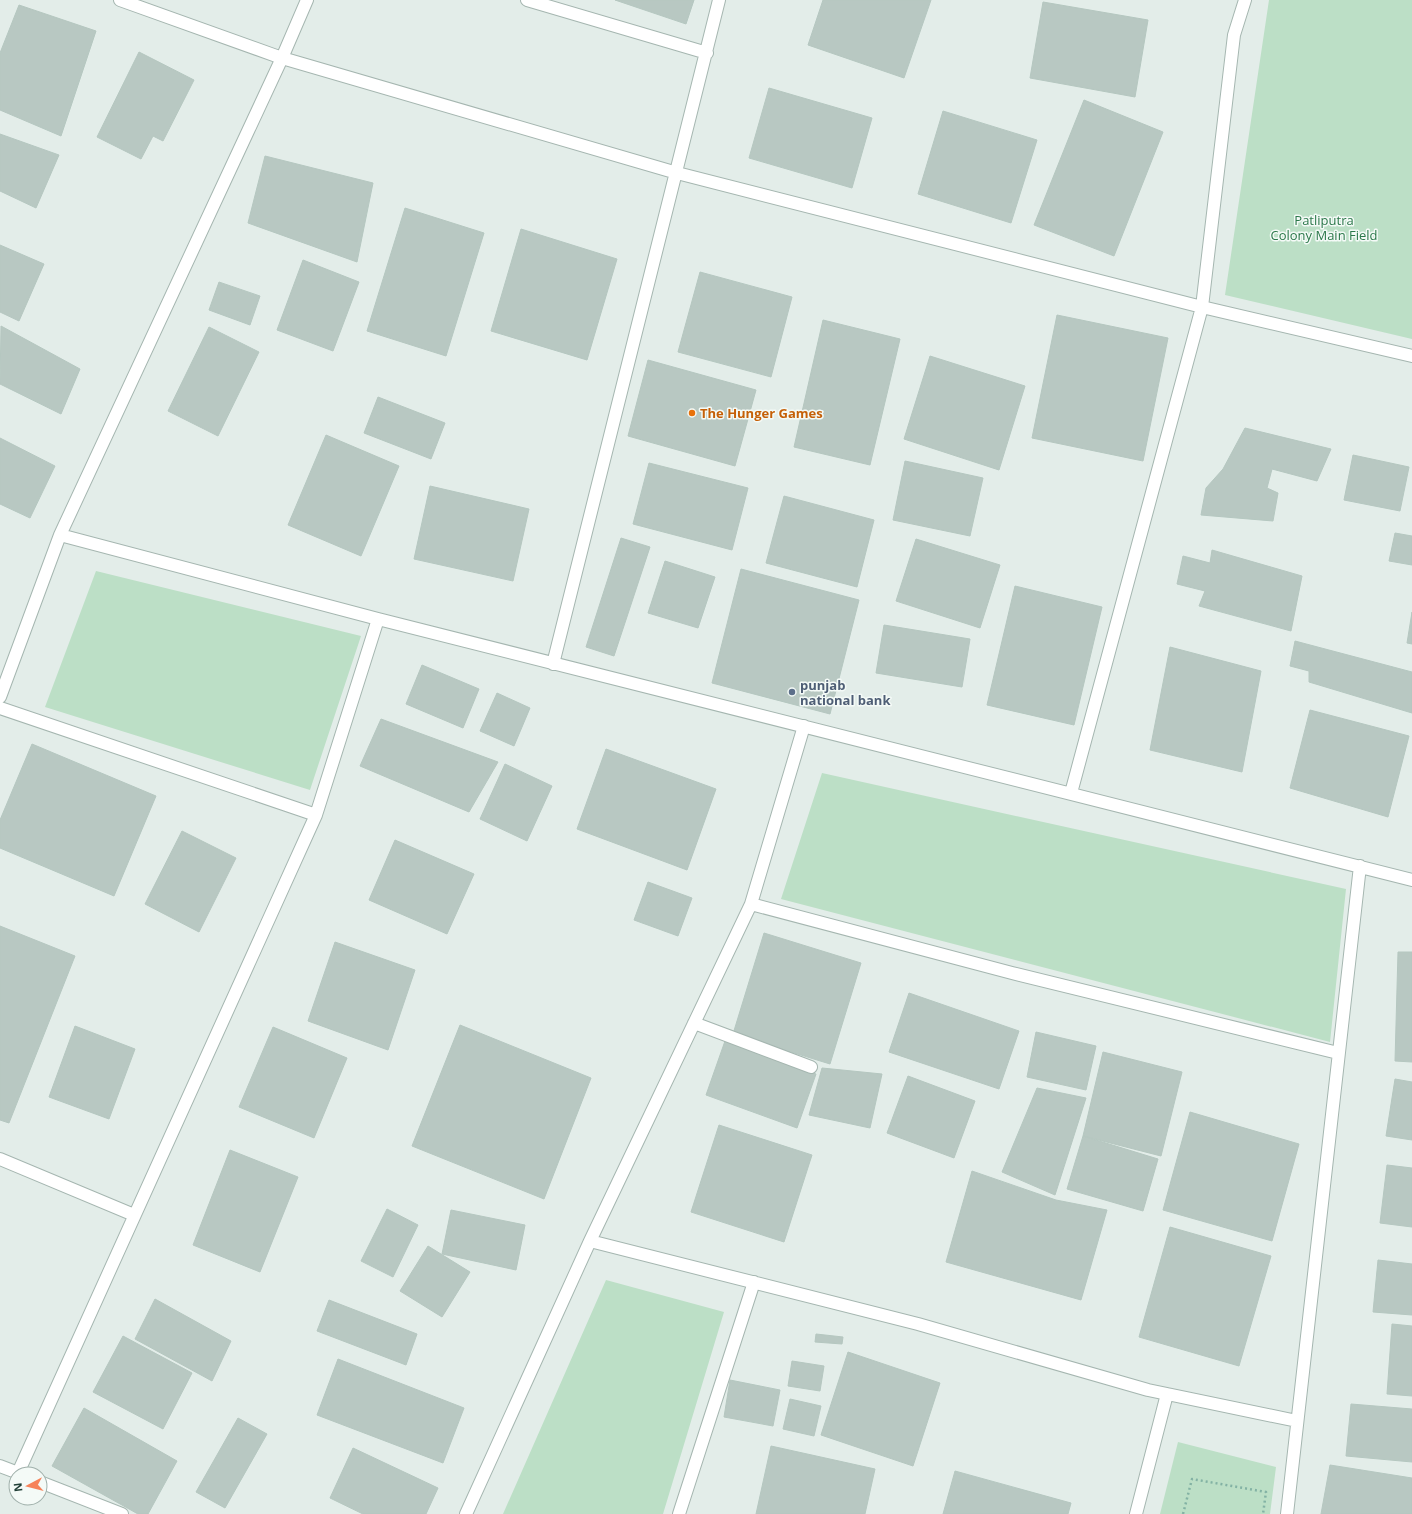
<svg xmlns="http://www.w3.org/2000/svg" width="1412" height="1514" font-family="'Open Sans',sans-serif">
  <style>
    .green { fill: #bcdfc6 }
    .building { fill: #b8c8c2; stroke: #b5c7c0 }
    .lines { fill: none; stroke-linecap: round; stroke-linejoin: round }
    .minor-casing { stroke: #a5b6b0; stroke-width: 14 }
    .path { stroke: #83b2a4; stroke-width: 2.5; stroke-dasharray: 2 3; stroke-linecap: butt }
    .minor { stroke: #fff; stroke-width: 12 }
    .food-dot { fill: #e8710a; stroke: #f4faf7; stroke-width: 1.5 }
    .service-dot { fill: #5c6f8a; stroke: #f4faf7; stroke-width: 1.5 }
    .labels { text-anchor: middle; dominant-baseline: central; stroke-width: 3; stroke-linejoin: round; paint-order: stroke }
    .park-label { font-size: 13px; fill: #2b784a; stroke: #f4faf7 }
    .food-label { font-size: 13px; font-weight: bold; fill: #c56008; stroke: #f4faf7; text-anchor: start }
    .service-label { font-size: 13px; font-weight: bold; fill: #4e5e75; stroke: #f4faf7; text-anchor: start }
  </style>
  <rect width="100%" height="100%" fill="#e3ede9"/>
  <path class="green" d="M1269 0H1412V339L1225 295Z
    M96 571 361 636 310 790 45 707Z
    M822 773 1346 889 1330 1042 781 899Z
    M606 1280 724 1312 663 1514H503Z
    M1178 1442 1276 1467 1270 1514H1160Z"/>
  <path class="building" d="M615 0H694L686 24Z
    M823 0H931L904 78 808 45Z
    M1043 2 1148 20 1135 97 1030 78Z
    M19 5 96 31 61 136 0 110V53Z
    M139 52 194 80 163 141 153 136 141 159 97 137Z
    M769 88 872 118 852 188 749 158Z
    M1084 100 1163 132 1114 256 1034 225Z
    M943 111 1037 140 1011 223 918 194Z
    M0 134 59 155 36 208 0 191Z
    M265 156 373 183 357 262 248 223Z
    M405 208 484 233 446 356 367 331Z
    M521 229 617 259 587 360 491 331Z
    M0 245 44 264 19 321 0 312Z
    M303 260 359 282 333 351 277 330Z
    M700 272 792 297 771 377 678 352Z
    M219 282 260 296 250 325 209 310Z
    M1057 315 1168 338 1143 461 1032 438Z
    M823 320 900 339 870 465 794 447Z
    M1 326 80 369 61 414 0 384Z
    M209 327 259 352 218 436 168 411Z
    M930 356 1025 386 999 470 904 439Z
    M648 360 756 390 735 466 628 436Z
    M378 397 445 423 431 459 364 433Z
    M1245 428 1331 449 1317 481 1272 469 1267 488 1278 493 1273 521 1201 515 1206 488 1223 469Z
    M326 435 399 466 361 556 288 525Z
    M0 438 55 466 30 518 0 504Z
    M1353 455 1409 467 1400 511 1344 500Z
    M905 461 983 478 970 536 893 520Z
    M649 463 748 488 732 550 633 524Z
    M430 486 529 509 513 581 414 559Z
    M784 496 874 520 857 587 766 563Z
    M1395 533 1412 536V565L1389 561Z
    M621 538 650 547 614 656 586 647Z
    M916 539 1000 565 980 628 896 601Z
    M1212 550 1302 576 1291 631 1199 606 1205 591 1177 584 1183 556 1210 563Z
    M665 561 715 577 698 628 648 613Z
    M741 569 859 600 830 714 712 683Z
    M1015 586 1102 607 1074 725 987 705Z
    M1412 612V644L1407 643Z
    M884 625 970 639 962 687 876 673Z
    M1295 641 1412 672V713L1309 682V671L1290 666Z
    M1170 647 1261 671 1242 772 1150 750Z
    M422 665 479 689 463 728 406 704Z
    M497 693 530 708 514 746 480 731Z
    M1310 710 1409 736 1388 817 1290 788Z
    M381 719 498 762 469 812 360 766Z
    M32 744 156 796 114 896 0 848V820Z
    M606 749 716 789 687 870 577 829Z
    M505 764 552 786 527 841 480 819Z
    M182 831 236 858 199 932 145 904Z
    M395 840 474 874 447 934 369 900Z
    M648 882 692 898 678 936 634 920Z
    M0 926 75 956 9 1123 0 1120Z
    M764 933 861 963 830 1064 733 1034Z
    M335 942 415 970 388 1050 308 1021Z
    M1398 952H1412V1062L1395 1061Z
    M909 993 1019 1031 999 1089 889 1052Z
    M460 1025 591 1078 544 1199 412 1146Z
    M75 1026 135 1049 109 1119 49 1097Z
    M273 1027 347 1058 314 1138 239 1107Z
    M1036 1032 1096 1046 1086 1090 1027 1077Z
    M725 1041 816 1074 797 1128 706 1095Z
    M1103 1052 1182 1072 1161 1156 1083 1136Z
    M822 1068 882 1074 870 1128 809 1115Z
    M908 1076 975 1101 954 1158 887 1133Z
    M1395 1079 1412 1082V1140L1386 1136Z
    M1037 1088 1086 1098 1055 1195 1002 1172Z
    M1190 1112 1299 1144 1272 1241 1163 1210Z
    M719 1125 812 1155 784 1242 691 1212Z
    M1083 1136 1158 1159 1143 1211 1067 1189Z
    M230 1150 298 1177 260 1272 193 1245Z
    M1387 1165 1412 1168V1227L1380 1223Z
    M972 1171 1056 1200 1107 1210 1081 1300 946 1262Z
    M387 1209 418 1225 393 1277 361 1261Z
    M451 1210 525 1225 516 1270 442 1254Z
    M1170 1227 1271 1256 1239 1366 1139 1337Z
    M428 1246 470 1272 442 1317 400 1291Z
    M1378 1260 1412 1264V1315L1373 1312Z
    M155 1299 231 1341 212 1381 135 1339Z
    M329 1300 417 1334 406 1365 317 1331Z
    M1392 1324 1412 1326V1396L1387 1394Z
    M816 1334 843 1337 842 1344 815 1342Z
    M123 1336 192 1373 163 1429 93 1392Z
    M848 1352 940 1383 913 1466 821 1435Z
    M338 1359 464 1408 443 1463 317 1415Z
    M792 1361 824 1366 820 1391 788 1386Z
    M730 1380 780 1390 773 1426 724 1417Z
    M790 1399 821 1406 814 1436 783 1429Z
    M1351 1404 1412 1409V1462L1346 1456Z
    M84 1408 177 1461 148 1514H138L52 1466Z
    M238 1418 267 1434 225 1508 196 1492Z
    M771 1446 875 1469 865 1514H756Z
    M353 1448 438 1488 426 1514H363L330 1498Z
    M1330 1465 1412 1478V1514H1321Z
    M955 1471 1071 1503 1068 1514H943Z"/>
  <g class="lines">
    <g class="minor-casing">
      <path id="minor" d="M120 0 282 58 677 173 1202 307 1412 356
        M527 0 707 53
        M60 535 378 619 1412 880
        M553 664 719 0
        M0 697 60 535 282 58 307 0
        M0 708 316 815
        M1071 793 1202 307 1234 35 1245 0
        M751 904 1012 973 1338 1053
        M694 1023 811 1067
        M0 1159 134 1215
        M590 1241 918 1324 1148 1390 1297 1421
        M0 1466 21 1474
        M18 1473 316 815 378 619
        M40 1482 122 1514
        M466 1514 590 1241 751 904 804 726
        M679 1514 754 1282
        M1136 1514 1167 1394
        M1287 1514 1360 866"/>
    </g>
    <path class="path" d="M1183 1514 1192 1479 1266 1492 1263 1514"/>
    <use href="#minor" class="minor"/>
  </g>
  <circle class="food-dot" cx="692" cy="413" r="4"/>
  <circle class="service-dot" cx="792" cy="692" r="4"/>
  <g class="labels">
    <g class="park-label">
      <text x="1324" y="220">Patliputra<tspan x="1324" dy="15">Colony Main Field</tspan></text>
    </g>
    <g class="food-label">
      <text x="700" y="413">The Hunger Games</text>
    </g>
    <g class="service-label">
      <text x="800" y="685">punjab<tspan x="800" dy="15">national bank</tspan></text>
    </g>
  </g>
  <g transform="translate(28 1486) rotate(263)"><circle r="19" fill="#f4faf7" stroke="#a0b0ab"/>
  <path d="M0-3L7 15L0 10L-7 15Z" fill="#f68259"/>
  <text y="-6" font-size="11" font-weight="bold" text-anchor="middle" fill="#224038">N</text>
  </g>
</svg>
